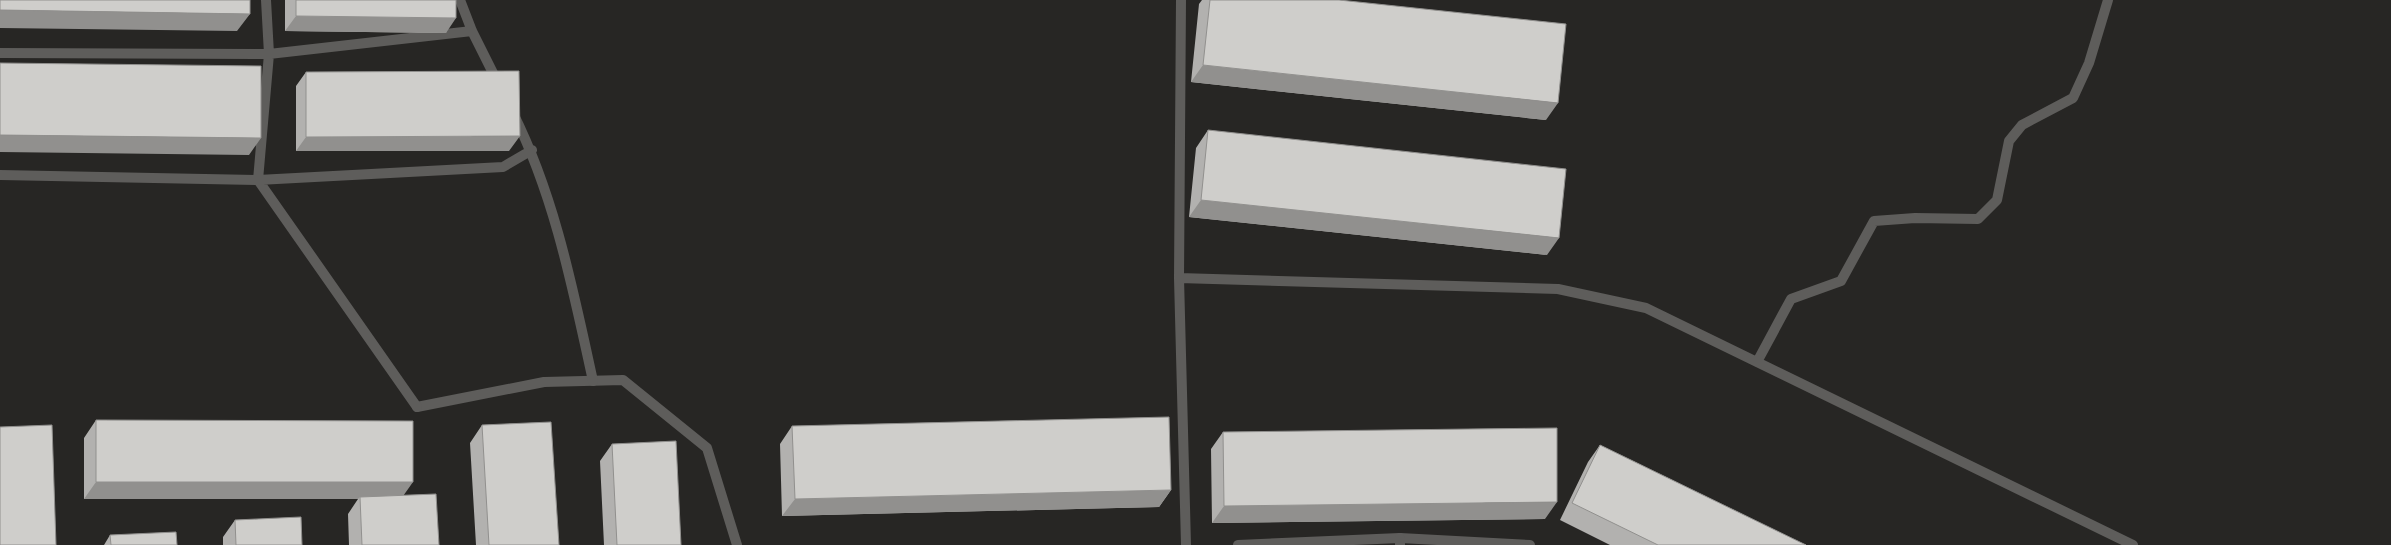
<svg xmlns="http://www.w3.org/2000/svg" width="2391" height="545" font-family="'Exo 2',sans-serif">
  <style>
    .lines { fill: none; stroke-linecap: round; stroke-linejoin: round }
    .service { stroke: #5e5d5b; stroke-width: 10 }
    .minor { stroke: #5e5d5b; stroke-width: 10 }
    .wall { fill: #b2b1af }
    .shaded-wall { fill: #91908e }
    .building { fill: #cfcecb; stroke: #91908e }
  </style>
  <rect width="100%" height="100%" fill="#272624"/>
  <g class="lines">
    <path class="service" d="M417 407 544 382 623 380 707 448 737 545
      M1238 545 1400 538 1530 545"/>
    <path class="minor" d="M266 0 269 54 258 180 417 407
      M460 0 472 31 498 83
      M1181 0 1179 278 1186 545
      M0 53 269 54 472 31
      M513 113C555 197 573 290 593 381
      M0 175 258 180 503 167 532 150
      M1179 278 1558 289 1646 308 2133 545
      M1757 362 1791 299 1841 281 1874 221 1915 218 1978 219 1997 200 2009 141 2022 125 2073 98 2089 63 2108 0
      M1400 538V545"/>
  </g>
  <path class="wall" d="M285 0H456L446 33 285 31Z
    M1202 0H1339L1546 120 1191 82 1199 4Z
    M306 72 509 151H296V86Z
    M1208 130 1547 255 1189 217 1196 148Z
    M96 420 404 495 439 545H349L348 514 358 499H84V438Z
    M482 425 559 545H476L470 443Z
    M792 426 1171 490 1159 507 782 516 780 444Z
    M1223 432 1545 519 1212 523 1211 449Z
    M612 444 681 545H604L600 461Z
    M1600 445 1806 545H1610L1560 520 1588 462Z
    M235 520 302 545H223V537Z
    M110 535 177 545H104Z"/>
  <path class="shaded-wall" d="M0 10 250 14 237 31 0 28Z
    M296 16 456 18 446 33 285 31Z
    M1203 65 1558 103 1546 120 1191 82Z
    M0 135 261 138 249 155 0 152Z
    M520 136 509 151H296L306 137Z
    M1201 200 1559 238 1547 255 1189 217Z
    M96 482H413L401 499 360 497 358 499H84Z
    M1171 490 1159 507 782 516 795 499Z
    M1557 502 1545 519 1212 523 1224 506Z"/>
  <path class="building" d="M0 0H250V14L0 10Z
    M296 0H456V18L296 16Z
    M1210 0H1339L1566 24 1558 103 1203 65Z
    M0 63 261 66V138L0 135Z
    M519 71 520 136 306 137V72Z
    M1208 130 1566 169 1559 238 1201 200Z
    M1169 417 1171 490 795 499 792 426Z
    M96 420 413 421V482H96Z
    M551 422 559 545H489L482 425Z
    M52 425 56 545H0V427Z
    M1557 428V502L1224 506 1223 432Z
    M676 441 681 545H617L612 444Z
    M1600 445 1806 545H1658L1572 503Z
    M436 494 439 545H362L360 497Z
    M301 517 302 545H236L235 520Z
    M176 532 177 545H111L110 535Z"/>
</svg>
